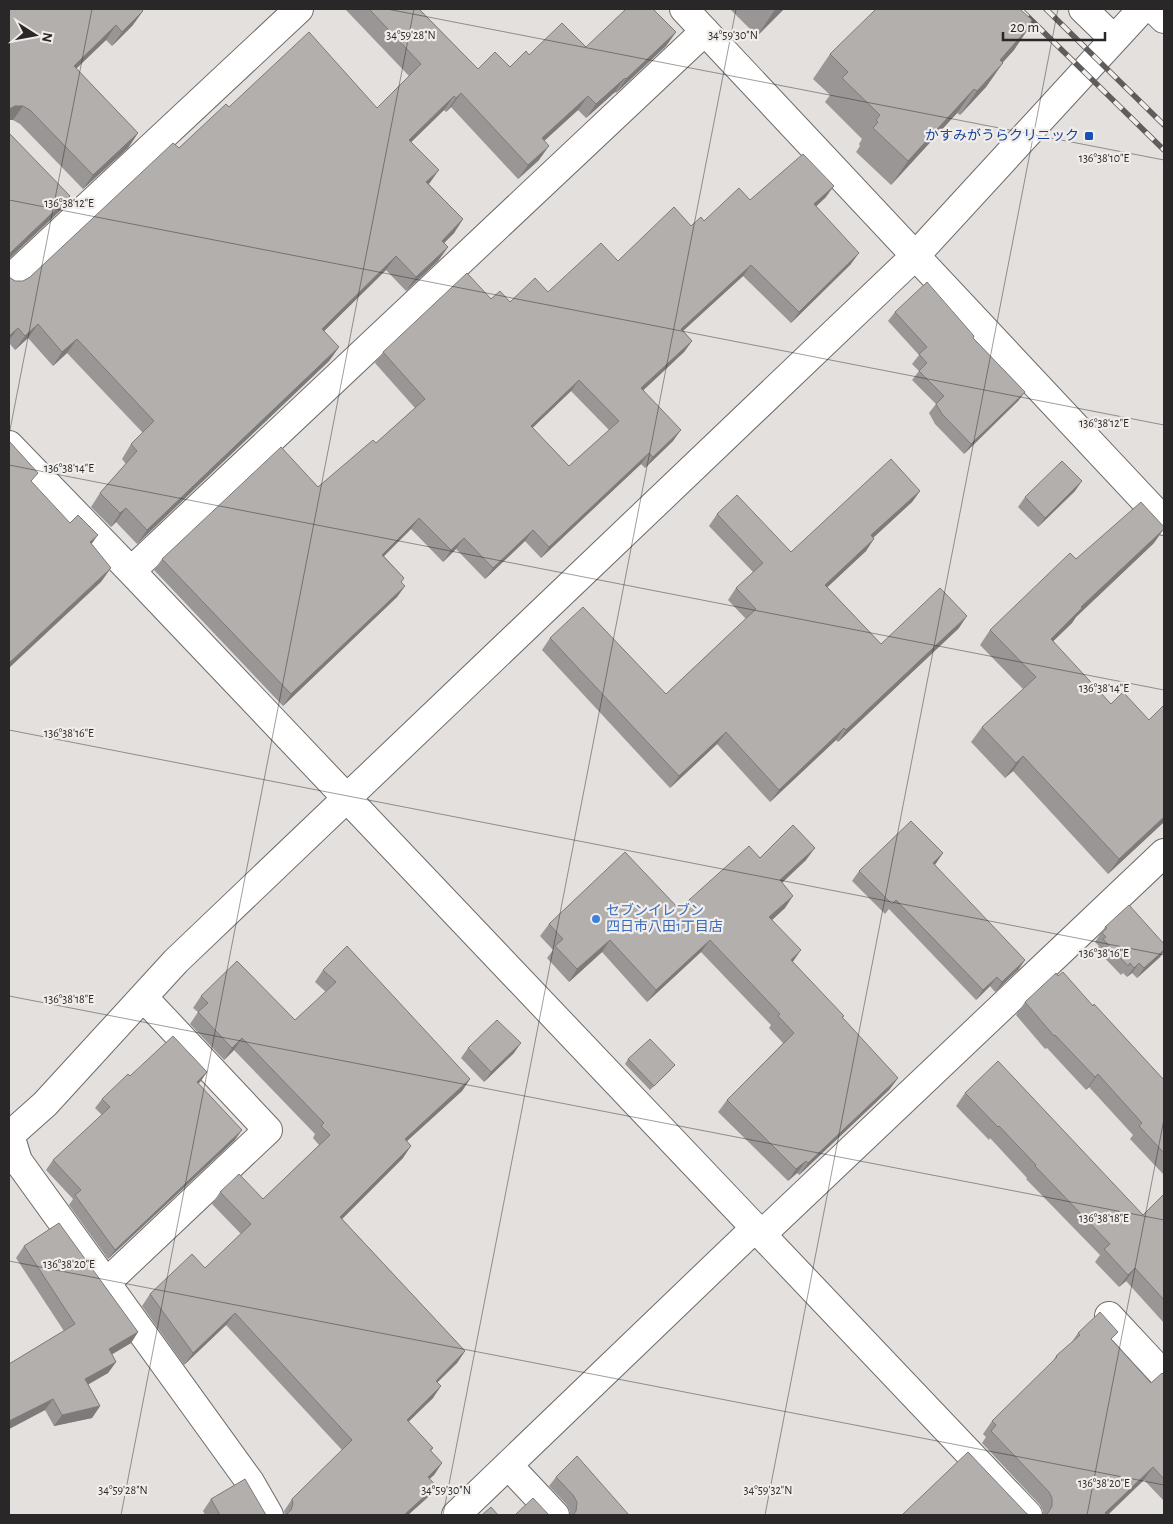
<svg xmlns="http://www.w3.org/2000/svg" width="1173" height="1524" font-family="'Alegreya Sans','Noto Sans JP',sans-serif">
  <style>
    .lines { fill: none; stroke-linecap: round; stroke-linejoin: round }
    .minor-casing { stroke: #6e6b69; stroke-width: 30 }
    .minor { stroke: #fff; stroke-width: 28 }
    .rail-casing { stroke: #5f5d5c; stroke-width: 5.5 }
    .rail { stroke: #f0edeb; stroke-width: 4; stroke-dasharray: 11; stroke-linecap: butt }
    .wall { fill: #999695; fill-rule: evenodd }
    .shaded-wall { fill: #7d7a79 }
    .building { fill: #b2afad; stroke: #7d7a79; fill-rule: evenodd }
    .ticks { fill: none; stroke: #292727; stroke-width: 1; stroke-opacity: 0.45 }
    .transit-dot { fill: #1a4fb4; stroke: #f0edeb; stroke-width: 2 }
    .shop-dot { fill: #3f7fe0; stroke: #f0edeb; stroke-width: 2 }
    .labels { text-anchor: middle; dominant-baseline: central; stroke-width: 4.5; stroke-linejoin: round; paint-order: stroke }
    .transit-label { font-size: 14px; fill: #164399; stroke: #f0edeb; text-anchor: end }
    .shop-label { font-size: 14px; fill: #366cbe; stroke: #f0edeb; text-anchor: start }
    .ticks-label { font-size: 12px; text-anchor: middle; fill: #292727; stroke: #f0edeb; stroke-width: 4.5; stroke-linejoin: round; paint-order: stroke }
  </style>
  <rect width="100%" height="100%" fill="#e3e0de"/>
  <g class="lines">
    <g class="minor-casing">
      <path id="minor" d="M684 9 1164 521
        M1083 9 1114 39
        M1154 9 1164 19
        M9 280 299 9
        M9 445 131 571 1028 1515
        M131 571 705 31
        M10 1135 18 1161 250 1482 269 1515
        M9 1136 45 1104 176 961 916 255 1142 9
        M761 1235 1164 853
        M106 1283 268 1130 143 997
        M1109 1316 1164 1375
        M508 1465 555 1515
        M456 1515 755 1228"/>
    </g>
    <use href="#minor" class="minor"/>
    <g class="rail-casing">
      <path id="rail" d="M1020 9 1164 150
        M1046 9 1164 125"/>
    </g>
    <use href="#rail" class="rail"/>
  </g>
  <path class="wall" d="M9 9 133 25 112 46 106 40 76 69 138 133 128 148 83 189 20 124 13 120H9Z
    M345 9H419L478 69 510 67 529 55 586 47 676 32 666 46 616 93 615 92 586 118 578 110 544 141 539 160 518 179 451 107 446 112 444 110 411 142 429 184 463 219 454 233 444 243 448 247 438 261 406 291 386 270 324 331 339 347 329 361 137 544 116 522 111 527 91 507 100 493 126 464 122 459 131 444 143 433 67 353 53 366 28 338 15 350 9 343V277L15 281H23L30 277 179 148 229 107 377 108 409 76Z
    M730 9H784L757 36Z
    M1032 20 1014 50 1003 62 986 87 960 115 957 113 891 185 856 152 860 146 859 144 862 139 825 102 830 95 813 79 830 54Z
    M826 197 816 206 851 264 791 323 743 276 683 331 692 341 684 352 643 390 673 441 645 468 641 464 541 558 525 541 485 579 456 549 443 562 411 529 384 556 404 578 401 582 405 586 397 597 283 706 154 570 162 559 318 487 376 443 415 408 375 363 383 352 491 299 510 302 548 292 618 261 691 226 750 200ZM571 391 609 430 569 466 532 428Z
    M895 312 973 338 1025 392 1018 401 964 454 935 424 929 413 936 404 912 380 919 371 912 364 919 355 888 321Z
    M920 491 912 502 873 538 866 551 827 587 881 644 959 628 838 742 836 740 770 802 717 744 670 788 542 650 550 638 666 694 746 619 728 600 736 588 753 572 709 526 717 514 791 552Z
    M1075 491 1038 527 1018 507 1025 497Z
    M1154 543 1076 617 1072 623 1053 641 1164 822 1108 874 1013 771 1005 778 971 742 982 727 1023 689 980 645 990 630 1076 559Z
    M943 853 935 865 1019 969 995 992 990 986 976 1000 889 909 885 914 852 881 859 871Z
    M760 858 806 860 782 883 785 908 772 920 793 962 842 1018 898 1078 889 1090 799 1175 797 1173 788 1181 718 1112 727 1100 783 1043 769 1028 771 1025 701 952 647 1002 602 952 569 982 547 958 553 950 540 936 549 924 679 909Z
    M1105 927 1164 944V951L1160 957 1137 978 1132 973 1127 977 1123 973 1121 975 1096 949 1099 946 1095 942Z
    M323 970 470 1079 462 1091 407 1141 403 1158 342 1219 465 1351 457 1363 438 1382 433 1398 408 1422 433 1448 431 1451 442 1463 434 1475 429 1479 436 1486 427 1498 408 1515H285L284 1511 292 1499 342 1450 226 1325 184 1365 142 1306 150 1294 205 1268 241 1234 212 1204 220 1192 263 1199 319 1145 313 1138 315 1134 234 1050 224 1060 190 1024 198 1012 193 1008 201 996 295 1020 326 992 315 982Z
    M1058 976 1093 1006 1164 1080V1175L1130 1139 1133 1135 1089 1087 1086 1090 1047 1048 1045 1049 1016 1015 1025 1002Z
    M468 1048 514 1053 484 1082 461 1058Z
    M628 1059 671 1070 650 1090 625 1064Z
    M207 1072 198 1084 235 1140 108 1259 69 1205 73 1199 46 1170 53 1160 102 1115 95 1108 102 1099 130 1076Z
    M965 1093 1143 1215 1164 1194V1323L1126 1281 1119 1287 1095 1262 1100 1255 1026 1179 1027 1178 990 1138 989 1140 956 1106Z
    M24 1246 138 1332 131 1343 112 1354 116 1362 108 1373 88 1384 100 1406 92 1418 54 1426 45 1410 9 1429V1364L64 1331 16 1258Z
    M1078 1333 1113 1340 1151 1383 1164 1375V1501L1144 1480 1108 1515H1043V1511L1040 1505 982 1443 986 1437 983 1434 992 1421 1051 1364 1056 1356 1071 1343Z
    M556 1477 629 1515H570V1511L566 1504 549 1486Z
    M211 1499 266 1515H205L203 1511Z"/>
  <path class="shaded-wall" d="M777 9H784L757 36 774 11Z
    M143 11 133 25 112 46 122 32Z
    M1032 20 1021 37 1031 25 1014 50 983 84 1000 60Z
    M116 25 106 40 64 80 74 66Z
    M676 32 666 46 616 93 626 79Z
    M1003 63 986 87 960 115 977 91Z
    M625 78 615 92 586 118 596 104Z
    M974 89 957 113 891 185 908 161Z
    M461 93 451 107 446 112 456 98Z
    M454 96 444 110 399 154 409 140Z
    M588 96 578 110 532 152 542 138Z
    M15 106H23L13 120H9V109Z
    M138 133 128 148 83 189 93 175Z
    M549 146 539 160 518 179 528 165Z
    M439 170 429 184 426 182Z
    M834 186 826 197 806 216 814 204Z
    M70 196 61 210 9 259V254Z
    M463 219 454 233 432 255 442 241Z
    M448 247 438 261 406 291 416 277Z
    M859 253 851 264 791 323 799 312Z
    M396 256 386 270 312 343 322 329Z
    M751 265 743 276 673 340 681 329Z
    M38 324 28 338 15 350 25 336Z
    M18 328 9 340V336Z
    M77 339 67 353 53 366 62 352Z
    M692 341 684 352 633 400 641 388Z
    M339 347 329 361 137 544 147 530Z
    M579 380 571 391 523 437 531 426Z
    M1025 392 1018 401 964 454 971 444Z
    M681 430 673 441 645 468 653 457Z
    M649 453 641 464 541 558 549 547Z
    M1082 481 1075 491 1038 527 1045 518Z
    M920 491 912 502 863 547 871 535Z
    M126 508 116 522 111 527 120 513Z
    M419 518 411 529 374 566 382 555Z
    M1164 529 1154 543 1076 617 1072 623 1040 654 1051 639 1081 607Z
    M533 530 525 541 485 579 493 568Z
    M98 535 88 549 90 542Z
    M464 538 456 549 443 562 451 550Z
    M874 539 866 551 817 597 825 585Z
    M111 568 101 582 9 668V663Z
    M405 586 397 597 283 706 291 694Z
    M967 616 959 628 838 742 846 730Z
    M844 728 836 740 770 802 779 790Z
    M726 732 717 744 670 788 679 776Z
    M1023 756 1013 771 1005 778 1016 763Z
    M1164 817V822L1108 874 1119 859Z
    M815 848 806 860 771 893 780 880Z
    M943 853 936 863 927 873 933 863Z
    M793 896 785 908 761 930 769 917Z
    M610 940 602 952 569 982 577 969Z
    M710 940 701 952 647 1002 656 990Z
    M801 950 792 963 791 960Z
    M1164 950V951L1160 957 1137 978 1144 968Z
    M1025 960 1019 969 995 992 1002 982Z
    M1139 963 1132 973 1127 977 1134 968Z
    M997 977 990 986 976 1000 983 990Z
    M242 1038 234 1050 224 1060 232 1048Z
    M521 1043 514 1053 484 1082 491 1072Z
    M207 1072 201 1081 190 1092 197 1082Z
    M1098 1074 1089 1087 1086 1090 1095 1077Z
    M898 1078 889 1090 799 1175 808 1163Z
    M470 1079 462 1091 396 1151 405 1139Z
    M242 1130 235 1140 108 1259 115 1250Z
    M411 1146 403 1158 332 1229 340 1217Z
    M806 1161 797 1173 788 1181 796 1169Z
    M1135 1268 1126 1281 1119 1287 1128 1275Z
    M235 1313 226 1325 184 1365 193 1353Z
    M138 1332 131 1343 101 1361 109 1349Z
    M465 1351 457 1363 427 1392 436 1381Z
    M116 1362 108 1373 77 1391 85 1379Z
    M441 1386 433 1398 398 1432 407 1420Z
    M53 1399 45 1410 9 1429V1421Z
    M100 1406 92 1418 54 1426 62 1415Z
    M442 1463 434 1475 419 1489 428 1477Z
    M1153 1467 1144 1480 1107 1515 1105 1513Z
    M436 1486 427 1498 408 1515H404Z"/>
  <path class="building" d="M9 9H141L143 11 122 32 116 25 74 66 138 133 93 175 30 110 23 106H15L9 109Z
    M369 9H419L478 69 495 52 510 67 526 51 529 55 562 23 586 47 626 9H653L676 32 626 79 625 78 596 104 588 96 542 138 549 146 528 165 461 93 456 98 454 96 409 140 439 170 426 182 463 219 442 241 448 247 416 277 396 256 322 329 339 347 147 530 126 508 120 513 100 493 137 451 131 444 154 421 77 339 62 352 38 324 25 336 18 328 9 336V277L15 281H23L30 277 173 143 179 148 226 104 229 107 309 32 377 108 421 64Z
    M876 9H1020L1032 20 1030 23 1031 25 1000 60 1003 63 977 91 974 89 908 161 873 128 878 122 876 120 880 115 842 78 848 72 830 54Z
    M9 133 70 196 9 254Z
    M803 154 834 186 814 204 859 253 799 312 751 265 681 329 692 341 641 388 681 430 653 457 649 453 549 547 533 530 493 568 464 538 451 550 419 518 382 555 404 578 401 582 405 586 291 694 162 559 281 447 318 487 373 440 376 443 425 399 383 352 467 273 491 299 500 291 510 302 535 278 548 292 601 243 618 261 674 207 691 226 701 217 704 221 739 188 750 200ZM579 380 619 421 569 466 531 426Z
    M927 282 974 336 973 338 1025 392 971 444 942 414 936 404 944 396 919 371 927 363 919 354 927 347 895 312Z
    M9 441 38 473 31 481 70 523 78 515 98 535 90 542 111 568 9 663Z
    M891 459 920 491 871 535 874 539 825 585 881 644 940 588 967 616 846 730 844 728 779 790 726 732 679 776 550 638 583 607 666 694 756 609 736 588 763 563 717 514 737 495 791 552Z
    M1062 461 1082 481 1045 518 1025 497Z
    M1141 502 1164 527V529L1081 607 1082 608 1051 639 1111 704 1123 692 1149 720 1164 705V817L1119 859 1023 756 1016 763 982 727 1036 677 990 630 1070 553 1076 559Z
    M911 821 943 853 933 863 1025 960 1002 982 997 977 983 990 896 900 892 904 859 871Z
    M793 825 815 848 780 880 793 896 769 917 801 950 791 960 844 1016 842 1017 898 1078 808 1163 806 1161 796 1169 727 1100 794 1033 778 1016 780 1014 710 940 656 990 610 940 577 969 555 946 563 939 549 924 625 852 679 909 749 846 760 858Z
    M1129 905 1164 944V950L1144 968 1139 963 1134 968 1130 963 1128 966 1103 939 1106 937 1102 933 1107 928 1105 927Z
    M347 946 470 1079 405 1139 411 1146 340 1217 465 1351 436 1381 441 1386 407 1420 433 1448 430 1450 442 1463 428 1477 436 1486 404 1515H286L291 1510 293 1504 292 1499 352 1440 235 1313 193 1353 150 1294 192 1254 205 1268 251 1224 220 1192 239 1174 263 1199 330 1135 321 1126 324 1123 242 1038 232 1048 198 1012 208 1003 201 996 237 961 295 1020 336 982 323 970Z
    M1063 972 1093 1006 1094 1004 1164 1080V1153L1139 1126 1142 1123 1098 1074 1095 1077 1055 1035 1054 1036 1025 1002 1056 973 1058 976Z
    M497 1020 521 1043 491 1072 468 1048Z
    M173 1036 207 1072 197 1082 242 1130 115 1250 75 1195 81 1190 53 1160 110 1107 102 1099 128 1074 130 1076Z
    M650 1039 675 1065 654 1086 628 1059Z
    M998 1061 1143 1215 1164 1194V1300L1135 1268 1128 1275 1104 1249 1110 1244 1035 1166 1036 1165 999 1126 998 1127 965 1093Z
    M59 1223 138 1332 109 1349 116 1362 85 1379 100 1406 62 1415 53 1399 9 1421V1364L75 1324 24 1246Z
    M1100 1312 1118 1332 1111 1339 1151 1383 1162 1373 1164 1375V1479L1153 1467 1105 1513 1108 1515H1044L1048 1513 1052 1506V1498L1049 1492 991 1431 996 1425 992 1421 1057 1357 1056 1356 1080 1335 1078 1333Z
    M968 1452 1026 1513 1029 1515H902Z
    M577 1456 629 1515H573L576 1511 577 1502 573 1495 556 1477Z
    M245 1479 266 1515H220L211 1499Z
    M533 1498 549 1515H515Z
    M491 1507 498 1515H482Z"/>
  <path class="ticks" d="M387 9 1164 160M9 200 1164 425M9 435 92 9M9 465 1164 690M9 730 1164 955M9 996 1164 1220M9 1261 1164 1485M121 1515 414 9M443 1515 736 9M765 1515 1058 9M1087 1515 1164 1119"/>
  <rect class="transit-dot" x="1084" y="131" width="10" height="10" rx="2.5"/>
  <circle class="shop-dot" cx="596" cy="919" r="5"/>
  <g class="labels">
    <g class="transit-label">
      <text x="1079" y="136">かすみがうらクリニック</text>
    </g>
    <g class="shop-label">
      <text x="606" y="911">セブンイレブン<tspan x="606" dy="16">四日市八田1丁目店</tspan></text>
    </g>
  </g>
  <g class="ticks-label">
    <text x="411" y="39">34°59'28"N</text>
    <text x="733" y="39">34°59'30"N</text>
    <text x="1104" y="162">136°38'10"E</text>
    <text x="69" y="207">136°38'12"E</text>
    <text x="1104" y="427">136°38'12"E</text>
    <text x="69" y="472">136°38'14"E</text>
    <text x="1104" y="692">136°38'14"E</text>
    <text x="69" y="737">136°38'16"E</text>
    <text x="1104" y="957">136°38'16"E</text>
    <text x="69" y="1003">136°38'18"E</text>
    <text x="1104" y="1222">136°38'18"E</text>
    <text x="69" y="1268">136°38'20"E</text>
    <text x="1104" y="1487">136°38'20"E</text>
    <text x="123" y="1494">34°59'28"N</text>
    <text x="446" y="1494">34°59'30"N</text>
    <text x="768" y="1494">34°59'32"N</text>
  </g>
  <rect width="1173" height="1524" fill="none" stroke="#292727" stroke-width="20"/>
  <g transform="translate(35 35) rotate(101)" stroke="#f0edeb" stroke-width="4" paint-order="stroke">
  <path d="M0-4L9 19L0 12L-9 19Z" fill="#292727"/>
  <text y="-8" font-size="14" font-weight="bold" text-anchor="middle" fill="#292727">N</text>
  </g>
  <path d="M1003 32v8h102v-8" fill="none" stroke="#292727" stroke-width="2.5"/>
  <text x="1010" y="32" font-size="15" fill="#292727" stroke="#f0edeb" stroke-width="4" paint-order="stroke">20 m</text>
</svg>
